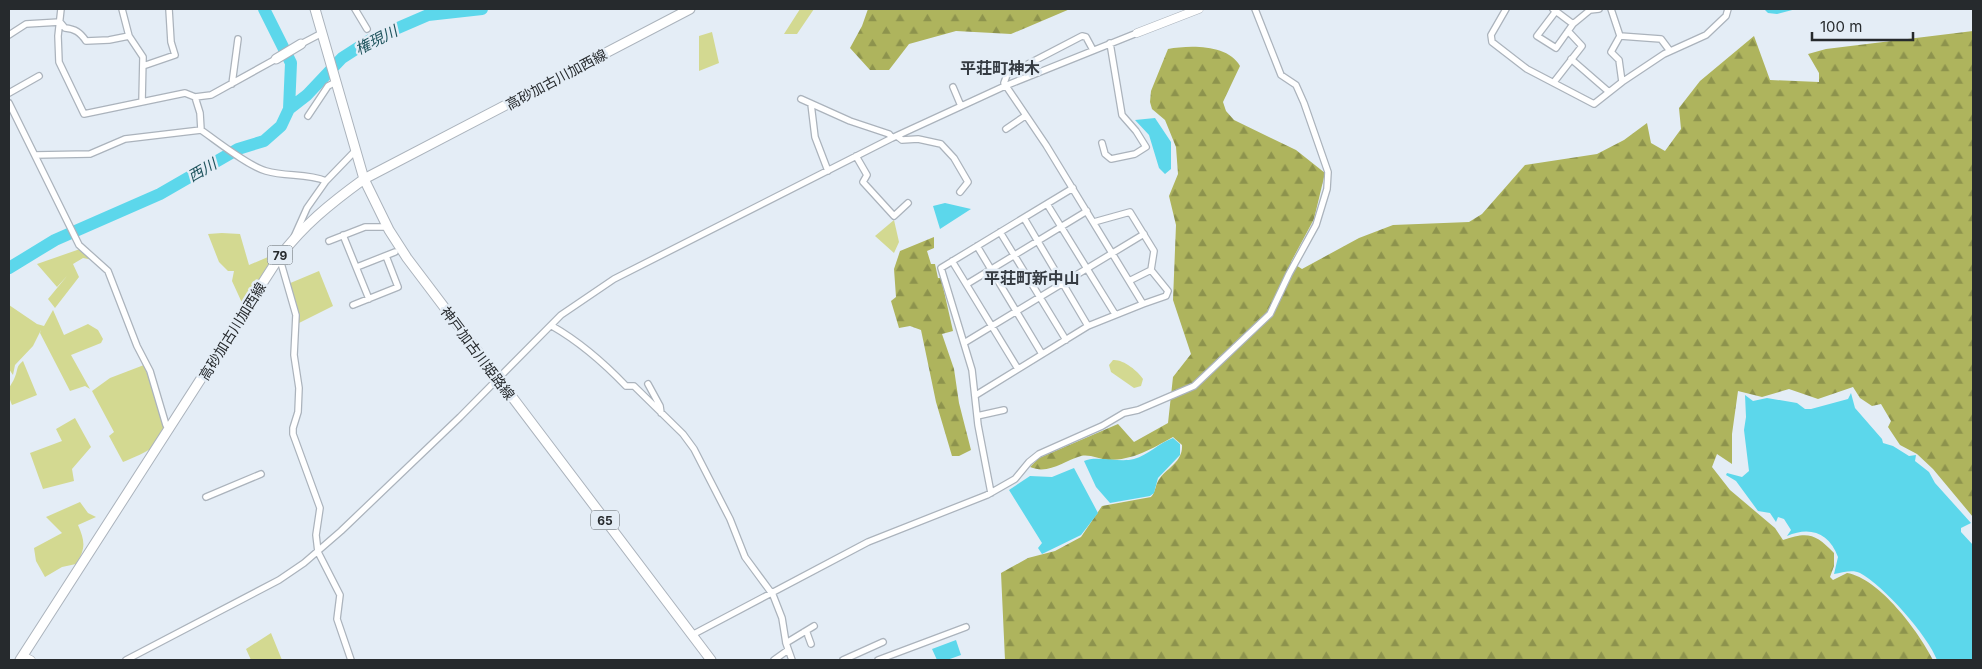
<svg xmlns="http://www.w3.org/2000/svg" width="1982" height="669" font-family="Inter,'Noto Sans JP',sans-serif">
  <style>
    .green { fill: #d3d991 }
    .forest { fill: url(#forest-firs) }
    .water { fill: #5cd7eb }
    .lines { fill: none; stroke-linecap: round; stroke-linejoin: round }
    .river { stroke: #5cd7eb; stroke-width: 12 }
    .minor-casing { stroke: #abb3bc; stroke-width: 8 }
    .tertiary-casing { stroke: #abb3bc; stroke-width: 9 }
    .secondary-casing { stroke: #abb3bc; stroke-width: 11 }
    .primary-casing { stroke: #abb3bc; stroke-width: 11 }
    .minor { stroke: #fff; stroke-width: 5.5 }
    .tertiary { stroke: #fff; stroke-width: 8 }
    .secondary { stroke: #fff; stroke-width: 9 }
    .primary { stroke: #fff; stroke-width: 9 }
    .labels { text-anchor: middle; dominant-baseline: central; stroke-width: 5; stroke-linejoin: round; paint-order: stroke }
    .shield { fill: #e4edf6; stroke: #5f6469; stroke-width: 1 }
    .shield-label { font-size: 12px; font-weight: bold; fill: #262a2d }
    .street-label { font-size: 14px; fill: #262a2d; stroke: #e4edf6 }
    .water-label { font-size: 15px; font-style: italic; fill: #1e535c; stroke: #e4edf6 }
    .quarter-label { font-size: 16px; font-weight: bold; fill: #353b42; stroke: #e4edf6 }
  </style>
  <defs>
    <pattern id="forest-firs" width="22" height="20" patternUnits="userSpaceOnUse" patternTransform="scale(1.25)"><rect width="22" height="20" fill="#aeb45d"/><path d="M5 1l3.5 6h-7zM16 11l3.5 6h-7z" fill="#8d934d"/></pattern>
  </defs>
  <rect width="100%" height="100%" fill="#e4edf6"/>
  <path class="green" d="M800 9H814L797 34H784Z
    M712 32 719 63 699 71V36Z
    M894 220 899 242 894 253 875 236Z
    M222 233 240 234 249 265 275 254 243 305 232 281 234 271H228L219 262 208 234Z
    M80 249 93 260 83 258 73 264 79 277 55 308 48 299 67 276 57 287 37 264Z
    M319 271 333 306 299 323 288 284Z
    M9 305 37 324 44 326 53 310 64 335 88 324 98 330 103 339 101 343 71 355 90 389 85 386 70 391 40 333 41 330 33 346 15 365 13 375 9 369Z
    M1113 360C1123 359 1138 371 1143 379L1141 386 1134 388 1111 372 1109 365Z
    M23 361 37 395 12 405C4 385 11 390 16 374 18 367 17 366 23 361Z
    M144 365 165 425C163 447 140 455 123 462L109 436 114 432 92 391 110 378Z
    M75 418 91 447 72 469 74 481 43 489 30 453 62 441 56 429Z
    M80 502 88 513 96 517 78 525C85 541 86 549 76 564L62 567 45 577 36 561 34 548 62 533 46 517Z
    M271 633 282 660H251L246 649Z"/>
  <path class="forest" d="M868 9H1070L1011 34 956 31 909 44 889 70H870L850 48 862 26Z
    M1973 31V517L1933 469 1917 454 1900 445 1888 427 1891 421 1881 404 1872 406 1860 398 1853 387 1818 399 1789 389 1762 397 1738 391 1732 434V464L1717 454 1712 467 1730 490 1775 528 1783 540C1808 531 1816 534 1834 553V566L1830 577 1833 580 1847 573C1879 578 1919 632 1933 660H1005L1001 573 1028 558 1055 551 1081 537 1102 506 1151 497C1156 492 1155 484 1160 478 1169 467 1183 461 1182 445L1173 437C1151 449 1134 460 1108 460 1100 459 1089 454 1081 456 1063 461 1049 475 1030 467L1039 458 1118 424 1134 442 1168 423 1173 377 1191 354 1173 300 1176 225 1169 196 1178 174 1176 147 1165 120 1152 109 1150 102 1151 91 1168 49C1189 45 1228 44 1240 66L1223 102 1226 111 1234 120 1296 150 1325 173 1314 219 1291 262 1302 269 1359 238 1393 225 1469 222 1482 214 1525 165 1597 154 1624 140 1647 123 1651 143 1665 151 1681 129 1679 108 1700 81 1754 36 1770 80 1819 82V73L1808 54 1826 49Z
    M934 237V248L927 251 931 264H935L938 278H941L953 331 942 334 954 369 959 403 971 450 959 456H952L936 402 921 330 910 326 899 328 891 301 896 297 894 269 900 251Z"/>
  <path class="water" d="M1764 9H1796L1777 14 1768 13Z
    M1155 118 1171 142V169L1165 174 1159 168 1149 135 1135 120Z
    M945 203 971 209 940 229 933 206Z
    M1851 393 1855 408 1882 439 1883 443 1893 446 1909 456 1916 455 1915 461 1929 472 1935 483 1971 523 1961 528V532L1973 545V660H1937C1928 636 1883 585 1860 573 1852 569 1842 573 1834 574L1838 557C1829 532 1809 526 1787 536L1791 530 1784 519 1778 517 1776 522 1770 513 1758 511 1736 481 1726 475 1727 473 1742 477 1749 471 1744 430 1746 417 1745 395 1753 401 1767 398 1797 403 1805 409H1811L1848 399Z
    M1173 438 1180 444V455L1158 478 1154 493 1150 496 1110 503 1096 487 1084 461C1096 455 1119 463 1134 459 1148 455 1159 443 1173 438Z
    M1074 468 1098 513 1081 535 1042 554 1038 548 1042 543 1009 490 1030 476 1052 477Z
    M956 640 961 655 947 660H937L932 649Z"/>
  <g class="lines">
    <path class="river" d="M289 109 307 95 342 58 370 40 428 15 482 9
      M9 268 55 240 160 194 238 149 264 141 281 126 289 109 291 63 264 9"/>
    <g class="minor-casing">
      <path id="minor" d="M61 9 58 36 59 62 84 114 185 93 195 97 211 95 276 59
        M122 9 129 36 143 57 142 102
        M355 9 367 29
        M1506 9 1491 35 1492 42 1527 69 1594 104 1622 82 1664 54 1706 35 1726 16 1728 9
        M1553 9 1573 24 1590 10 1599 9
        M1611 9 1620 36 1611 52 1619 60 1622 82
        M1556 11 1537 36 1556 48 1573 24
        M9 35 26 24 60 22 65 28C75 29 80 32 86 41L109 40 129 36
        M1620 36 1661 39 1670 51
        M301 44 322 33
        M1571 59 1609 92
        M143 66 175 55 171 42 169 9
        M1554 82 1582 46 1568 31
        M232 84 238 39
        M953 87 961 106
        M9 93 39 76
        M195 97 200 113 201 130
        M801 99 850 121 889 134 892 138
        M9 103 79 245 108 271 137 346 150 371 166 425 170 429
        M811 104 815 137 828 171
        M308 116 328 86 336 82
        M1006 129 1025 116
        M897 136 902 140 918 139 941 144 954 158 968 182 960 192
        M1102 143 1105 154 1111 159 1135 154 1146 147 1136 131 1122 115 1110 43
        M35 155 90 154 125 139 201 130C217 141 248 166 266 171 286 177 307 173 326 181L355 151
        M856 156 867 175 863 182 894 216 908 203
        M1047 204 1115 314
        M1024 218 1088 326
        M1094 222 1130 212 1154 251 1151 270 1168 291 1166 296 1143 304
        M1000 232 1066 340
        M343 235 369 299
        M294 237 307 208 326 181
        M329 241 365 227H387
        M977 246 1042 354
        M278 259 281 263 296 315 294 355 299 388 298 412 293 428V434L320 508 316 535 318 552 340 595 337 619 351 660
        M952 261 1018 369
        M357 267 395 252
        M1129 281 1151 270
        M967 284 1087 211
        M353 305 398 287 386 256
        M552 326C580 342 603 362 626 386H634L683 434 694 449 730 519 745 557 773 595 782 618 786 643 792 660
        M964 343 1144 234
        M648 384 660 406 661 413
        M976 395 1088 326 1143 304 1046 145 1004 83 1007 75 1082 36 1086 37 1093 50
        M977 416 1004 410
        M991 493 978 425 972 370 941 268 1073 188
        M206 497 261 474
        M804 632 807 633 811 644
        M692 635 868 542 987 495 1015 479 1029 462 1039 454 1102 426 1124 413 1138 410 1194 386 1270 314 1289 274 1316 225 1327 189 1328 172 1304 103 1296 85 1281 75 1255 9
        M786 643 814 626
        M126 660 279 580 304 563 341 531 460 417 561 315 614 279 892 138 1005 86 1137 33
        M774 660 788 650
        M843 660 883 642
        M878 660 966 627"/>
    </g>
    <g class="tertiary-casing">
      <path id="tertiary" d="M1137 33 1199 9
        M23 656 31 660"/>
    </g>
    <g class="secondary-casing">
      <path id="secondary" d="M276 59 301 44"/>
    </g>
    <g class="primary-casing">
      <path id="primary" d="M315 9 364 179 389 230 407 258 711 660
        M20 660 278 259C302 226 331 203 364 179L690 9"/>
    </g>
    <use href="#minor" class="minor"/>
    <use href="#tertiary" class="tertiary"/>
    <use href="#secondary" class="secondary"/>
    <use href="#primary" class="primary"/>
  </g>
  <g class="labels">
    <g class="shield">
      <rect x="267.5" y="245.5" width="25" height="19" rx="4"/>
      <rect x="591" y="510.5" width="28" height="19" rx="4"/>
    </g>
    <g class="shield-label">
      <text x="280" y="255">79</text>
      <text x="605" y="520">65</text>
    </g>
    <g class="street-label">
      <text transform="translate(556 79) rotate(-28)">高砂加古川加西線</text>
      <text transform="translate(232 331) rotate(-58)">高砂加古川加西線</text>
      <text transform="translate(478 353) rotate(53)">神戸加古川姫路線</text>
    </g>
    <g class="water-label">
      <text transform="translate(376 40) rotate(-27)">権現川</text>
      <text transform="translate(202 170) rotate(-30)">西川</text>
    </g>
    <g class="quarter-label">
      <text x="1000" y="68">平荘町神木</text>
      <text x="1032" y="278">平荘町新中山</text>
    </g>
  </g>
  <rect width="1982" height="669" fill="none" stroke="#262a2d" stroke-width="20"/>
  <path d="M1812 32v8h101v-8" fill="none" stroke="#262a2d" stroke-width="2.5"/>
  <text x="1820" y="32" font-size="15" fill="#262a2d" stroke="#e4edf6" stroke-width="4" paint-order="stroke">100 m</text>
</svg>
